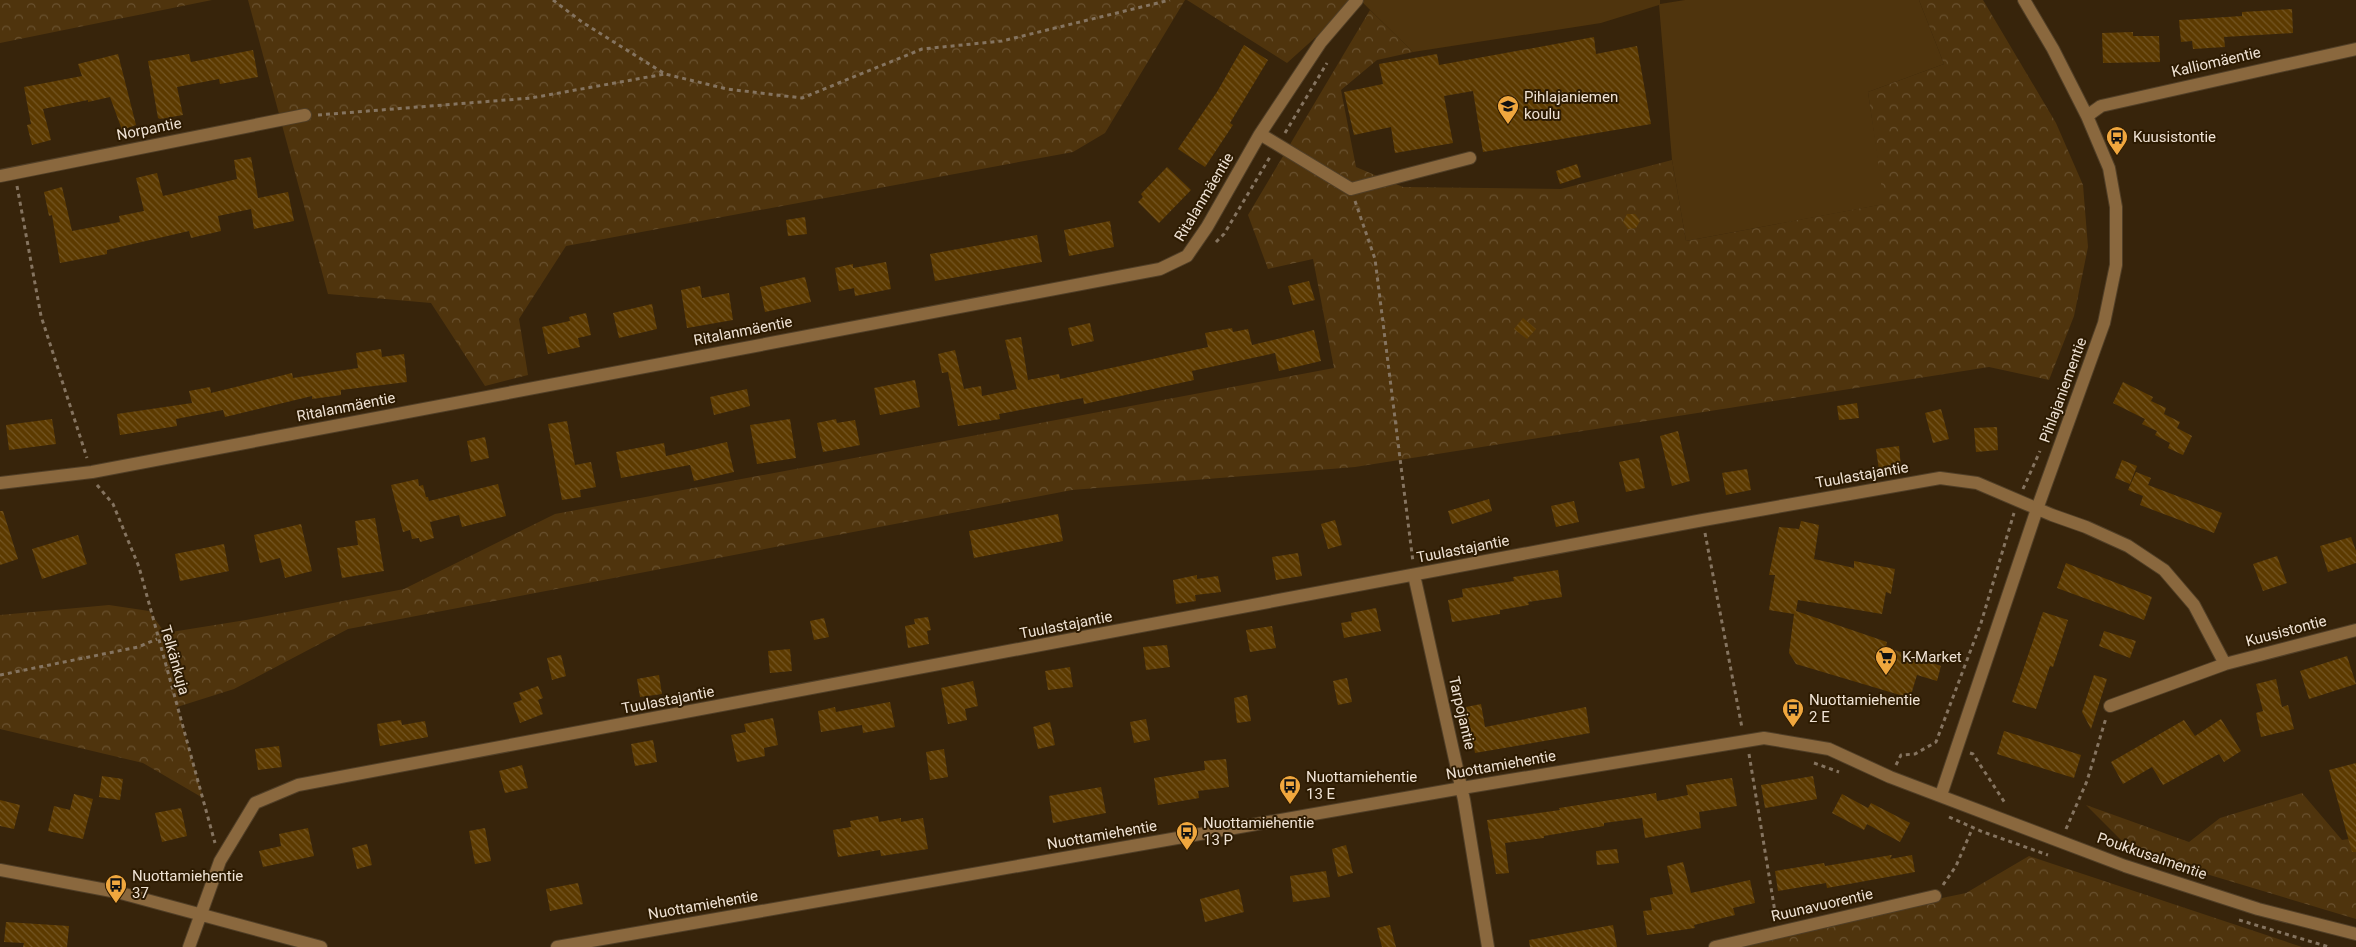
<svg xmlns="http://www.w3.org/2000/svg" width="2356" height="947" font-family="Roboto,sans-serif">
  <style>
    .green { fill: #4f340d }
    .forest { fill: url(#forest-crowns) }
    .building { fill: url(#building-back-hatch) }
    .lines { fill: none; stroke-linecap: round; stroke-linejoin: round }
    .minor-casing { stroke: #513f27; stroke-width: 14 }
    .path { stroke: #857460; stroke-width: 3; stroke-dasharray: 4 4; stroke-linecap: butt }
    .minor { stroke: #8a683e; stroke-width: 12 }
    .labels { text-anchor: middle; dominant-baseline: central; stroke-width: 4; stroke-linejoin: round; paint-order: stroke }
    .street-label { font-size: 15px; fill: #efe2d4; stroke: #2d1b02 }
    .poi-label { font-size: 15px; fill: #efe2d4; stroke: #2d1b02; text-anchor: start }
  </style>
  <defs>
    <pattern id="forest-crowns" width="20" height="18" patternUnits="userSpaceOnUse" patternTransform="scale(1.25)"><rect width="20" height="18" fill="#4f340d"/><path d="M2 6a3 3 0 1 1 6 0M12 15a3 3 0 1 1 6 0" fill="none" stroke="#69512f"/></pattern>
    <pattern id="building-back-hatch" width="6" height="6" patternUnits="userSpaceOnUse" patternTransform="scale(1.25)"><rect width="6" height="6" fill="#5c3a00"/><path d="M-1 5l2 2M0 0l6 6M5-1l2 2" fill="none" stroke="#745624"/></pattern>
  </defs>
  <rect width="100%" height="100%" fill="#37240b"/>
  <path class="green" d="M1360 0H1660V4L1685 0H1919L1944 64 1868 92 1885 204 1686 241 1672 160 1659 5 1601 23 1413 52Z"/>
  <path class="forest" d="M0 0H212L0 43Z
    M248 0H1185L1105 133 1073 152 566 246 519 319 528 375 485 386 431 303 328 294Z
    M1187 0H1357L1287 63Z
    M1919 0H1983L2056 123 2083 185 2088 247 2074 316 2049 380 1989 367 1355 467 1072 490 348 629 234 689 177 707 203 798 143 763 0 729V615L109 605 149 611 165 633 246 620 404 589 555 514 1334 368 1313 259 1268 269 1248 215 1370 10 1413 52 1377 60 1341 90 1356 167 1403 187 1561 189 1672 160 1686 241 1884 204 1868 92 1944 64Z
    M2302 793 2342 840 2356 838V919L2133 852 2086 805 2189 842 2220 818Z
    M2029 856 2302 947H1715L1779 932 1966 893Z"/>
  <path class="building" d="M2292 9 2293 33 2224 37 2225 47 2193 49 2192 41 2181 42 2179 20 2242 16V12Z
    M2133 32V36H2159L2160 62 2103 63 2102 33Z
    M1594 37 1596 54 1637 46 1651 124 1483 152 1473 91 1444 96 1453 143 1395 153 1391 127 1354 135 1344 92 1383 84 1379 64 1437 54 1439 65Z
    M1244 45 1268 60 1230 123 1233 125 1205 167 1178 149 1217 92Z
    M253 50 258 77 220 84 219 79 177 87 183 115 160 119 158 118 148 61 189 54 191 62Z
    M118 54 136 125 122 130 110 97 88 102V100L43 109 51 140 32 145 27 125 31 124 24 87 82 76 78 64Z
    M251 157 258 198 288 192 294 221 254 229 251 209 218 216 221 231 191 238 189 231 107 250V254L60 263 52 215 49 216 44 192 62 187 72 231 120 222 119 216 144 211 136 178 157 173 163 196 237 179 234 160Z
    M1577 164 1581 177 1560 184 1556 171Z
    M1167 167 1191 190 1159 223 1138 202 1143 197 1141 194Z
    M1627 214H1635L1640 221 1636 228 1628 229 1623 222Z
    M805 217 807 234 788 236 786 220Z
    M1110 221 1114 247 1069 256 1064 230Z
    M1037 235 1042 262 935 281 930 254Z
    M886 262 891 289 855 296 854 288 839 291 835 268 853 264V268Z
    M805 277 811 302 765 312 760 287Z
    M1309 281 1315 300 1293 305 1288 286Z
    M700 286 702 298 729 293 733 320 687 328 681 290Z
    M652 304 657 329 619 338 613 313Z
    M586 313 591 335 578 338 580 347 548 354 542 327 570 321 569 317Z
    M1523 318 1536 329 1527 339 1514 329Z
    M1090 323 1094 341 1072 346 1068 328Z
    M1232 328 1233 332 1248 329 1252 345 1314 330 1321 361 1279 371 1275 353 1192 371 1194 380 1084 404 1083 398 999 414 1000 419 958 426 948 372 942 373 938 354 955 350 964 389 981 386 982 396 1017 389 1005 340 1021 337 1028 380 1059 374 1060 379 1208 347 1205 333Z
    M381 349 382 357 404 354 407 382 341 390V395L312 399V396L225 417 223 410 176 419 177 426 120 435 117 414 192 403 189 391 210 387 211 393 292 373 293 378 358 368 356 353Z
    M915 380 920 407 880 415 874 388Z
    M2123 382 2153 397 2151 401 2166 408 2164 414 2180 422 2177 428 2192 436 2183 455 2168 448 2170 443 2155 435 2157 431 2142 424 2145 419 2113 403Z
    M747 389 750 406 714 415 710 397Z
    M1857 403 1859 418 1839 420 1837 406Z
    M1941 409 1949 439 1933 443 1925 413Z
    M52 419 56 444 9 450 6 425Z
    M790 419 796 458 757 464 750 425Z
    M836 419 837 423 855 420 860 445 823 452 817 423Z
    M567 421 575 465 591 462 596 487 580 490 581 497 562 500 548 424Z
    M1997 427 1998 450 1976 452 1974 428Z
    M1678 431 1690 481 1672 486 1660 436Z
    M485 437 489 458 471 462 467 441Z
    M727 442 734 472 694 481 690 465 621 478 616 452 664 443 666 456Z
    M1899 446 1901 467 1879 470 1876 449Z
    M1639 458 1645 488 1626 492 1619 462Z
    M2122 460 2137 466 2130 484 2115 478Z
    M1747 469 1751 490 1726 495 1722 473Z
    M2136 472 2151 478 2148 485 2222 513 2214 533 2140 505 2143 496 2128 490Z
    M418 479 419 486 423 485 426 497H428L429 501 498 484 506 516 462 527 459 515 430 522 434 538 420 542 419 538 412 539 410 530 403 532 391 485Z
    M1489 499 1492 511 1452 524 1448 511Z
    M1574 501 1579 522 1556 527 1551 506Z
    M0 511H3L18 559 0 565Z
    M1058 514 1063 541 974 558 969 531Z
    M375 518 384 571 342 578 337 548 358 545 355 521Z
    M1335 520 1342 545 1328 549 1321 524Z
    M1801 521 1819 525 1814 559 1854 568V561L1895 569 1891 594 1886 592 1882 614 1798 600 1796 611 1887 642 1886 647 1941 666 1937 681 1917 675 1910 698 1796 664 1789 653 1794 614 1769 610 1775 575H1769L1779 527 1799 529Z
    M301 524 312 571 285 578 280 558 260 563 254 535Z
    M78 535 87 564 42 579 32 549Z
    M2351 537 2356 551V563L2328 572 2320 546Z
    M224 544 229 571 180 581 175 554Z
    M1298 553 1302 576 1276 580 1272 557Z
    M2277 556 2287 583 2263 591 2253 564Z
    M2066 563 2152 597 2144 620 2057 588Z
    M1558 570 1562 597 1528 602 1529 605 1500 610V614L1452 622 1448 600 1463 597 1462 589 1514 581 1513 577Z
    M1197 575V579L1218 576 1221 592 1195 595 1196 601 1176 604 1173 580Z
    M1376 608 1381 631 1344 638 1341 623 1352 621 1351 613Z
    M2043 612 2068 620 2053 667 2050 666 2036 709 2012 702Z
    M928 617 931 630 927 631 929 644 908 648 905 626 915 624 914 619Z
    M824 618 829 637 814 640 810 621Z
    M1272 626 1276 648 1250 652 1246 630Z
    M2104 631 2136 641 2130 658 2099 646Z
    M1167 645 1170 667 1146 670 1143 647Z
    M790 649 792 671 770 673 768 651Z
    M561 655 566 676 552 680 547 658Z
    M2347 656 2356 684 2309 699 2300 671Z
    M1070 667 1073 687 1048 690 1045 671Z
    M659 675 662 694 640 697 637 679Z
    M2094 675 2107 679 2091 729 2082 712Z
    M1347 678 1352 702 1338 705 1333 681Z
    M2276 679 2282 707 2288 705 2294 729 2261 737 2256 713 2263 711 2256 684Z
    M973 681 978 706 965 709 967 720 948 724 941 688Z
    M538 686 543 698 538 700 543 714 520 723 513 703 522 700 519 693Z
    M1247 695 1251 721 1237 723 1234 698Z
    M890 702 895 727 863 733 862 725 821 732 818 711 835 707 836 712Z
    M1481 704 1485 727 1586 707 1590 733 1475 753 1466 707Z
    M773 718 778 745 764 748 765 756 737 762 731 735 746 732 744 724Z
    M1146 719 1150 740 1134 743 1130 722Z
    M2221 719 2241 751 2224 762 2219 754 2163 785 2152 767 2123 784 2111 762 2184 720 2195 736Z
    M401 720 402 725 425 721 428 737 380 746 377 724Z
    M1050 722 1055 745 1038 749 1033 727Z
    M2004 731 2081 755 2074 778 1997 754Z
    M653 740 657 762 635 766 631 744Z
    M279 746 282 767 258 770 255 749Z
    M944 749 948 777 930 780 926 752Z
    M1226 759 1229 787 1198 791 1199 798 1158 805 1154 778 1205 770 1204 761Z
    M2356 763V852H2352L2329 770Z
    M522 765 528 788 505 793 499 771Z
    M102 776 123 779 120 800 99 797Z
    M1813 776 1817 799 1765 808 1761 785Z
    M1732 778 1737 806 1699 812 1701 828 1645 838 1642 818 1604 823V826L1544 836V838L1505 843 1509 873 1496 874 1487 820 1560 810 1559 808 1656 793 1657 801 1688 795 1686 785Z
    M1101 787 1106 813 1053 823 1049 796Z
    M74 794 93 799 83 839 48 831 54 806 70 810Z
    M1842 794 1868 808 1871 803 1910 823 1900 842 1867 824 1864 830 1832 813Z
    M0 800 20 805 14 829 0 826Z
    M181 808 187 836 162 842 155 813Z
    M878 816 879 822 901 818V822L923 818 928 849 881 856 880 850 838 857 833 830 851 827 850 821Z
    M308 828 314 856 263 867 259 851 281 846 279 834Z
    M485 828 491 861 475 864 469 831Z
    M367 844 372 865 357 869 352 848Z
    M1346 845 1353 873 1338 877 1332 849Z
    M1617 849 1619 863 1597 865 1596 851Z
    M1892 855 1890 859 1912 855 1915 872 1827 888 1826 883 1778 891 1775 871 1824 863 1825 866Z
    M1683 862 1691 893 1750 880 1755 903 1733 908 1735 915 1694 925 1695 928 1647 935 1643 911 1652 910 1650 898 1673 894 1667 866Z
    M1326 871 1330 897 1293 902 1290 876Z
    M578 883 583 904 550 911 546 889Z
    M1239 889 1244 912 1205 922 1200 899Z
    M6 922 69 926 67 947H23L24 943 4 942Z
    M1390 925 1396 947H1382L1377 928Z
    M1613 925 1617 947H1530L1529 940Z"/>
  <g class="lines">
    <g class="minor-casing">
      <path id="minor" d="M2087 116 2101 106 2356 49
        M1260 134 1351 189 1470 158
        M0 176 305 115
        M0 483 92 472 1160 269 1187 256 1207 227 1260 134 1321 42 1357 0
        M1414 575 1464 800 1488 947
        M2110 706 2225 664 2356 630
        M1941 795 2037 509 2104 323 2116 265V207L2109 168 2087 116 2053 49 2024 0
        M0 870 117 892 321 947
        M189 947 220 861 255 803 298 785 1703 520 1940 478 1977 483 2052 515 2086 527 2128 546 2164 570 2194 605 2225 664
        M557 947 1462 788 1764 738 1829 749 1890 777 2125 866 2258 909 2356 934
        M1715 947 1935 896"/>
    </g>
    <path class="path" d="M553 0 582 22 665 74 727 89 802 98 922 49 1002 41 1170 0
      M318 115 531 98 665 74
      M1285 133 1327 63
      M17 186 41 316 87 458
      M1355 201 1375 259 1413 562
      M1216 242 1224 234 1270 157
      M97 485 113 504 139 567 215 843
      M2023 489 2040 451
      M1705 533 1742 728
      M0 675 138 647 157 639
      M1970 753 1973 754 2005 803 2004 805
      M1749 754 1776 918
      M1814 763 1839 772
      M1896 765 1901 755 1915 754 1936 742 1981 623 2014 513
      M1949 817 1983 832 2048 855
      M2066 829 2087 781 2106 718
      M1943 885 1956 866 1973 827
      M2239 920 2329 947"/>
    <use href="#minor" class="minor"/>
  </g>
  <defs>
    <g id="school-pin" transform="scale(1.125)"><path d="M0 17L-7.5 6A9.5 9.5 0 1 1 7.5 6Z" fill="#f0a73e" stroke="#2d1b02"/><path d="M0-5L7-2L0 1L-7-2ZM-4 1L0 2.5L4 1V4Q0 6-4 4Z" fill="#111"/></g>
    <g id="bus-pin" transform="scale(1.125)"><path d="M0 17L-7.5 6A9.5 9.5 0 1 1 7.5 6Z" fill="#f0a73e" stroke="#2d1b02"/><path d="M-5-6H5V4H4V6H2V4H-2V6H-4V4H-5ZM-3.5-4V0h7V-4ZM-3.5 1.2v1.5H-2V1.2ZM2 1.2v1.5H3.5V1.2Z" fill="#111"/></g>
    <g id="supermarket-pin" transform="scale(1.125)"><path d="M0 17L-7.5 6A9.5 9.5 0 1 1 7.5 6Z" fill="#f0a73e" stroke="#2d1b02"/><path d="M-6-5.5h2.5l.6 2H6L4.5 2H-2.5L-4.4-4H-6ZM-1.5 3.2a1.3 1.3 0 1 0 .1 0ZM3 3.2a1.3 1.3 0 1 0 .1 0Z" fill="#111"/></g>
  </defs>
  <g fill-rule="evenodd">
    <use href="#school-pin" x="1508" y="106"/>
    <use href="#bus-pin" x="2117" y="137"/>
    <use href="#supermarket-pin" x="1886" y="657"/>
    <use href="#bus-pin" x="1793" y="709"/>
    <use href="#bus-pin" x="1290" y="786"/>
    <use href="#bus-pin" x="1187" y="832"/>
    <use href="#bus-pin" x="116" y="885"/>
  </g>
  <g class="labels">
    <g class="street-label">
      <text transform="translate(2216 62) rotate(-13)">Kalliomäentie</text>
      <text transform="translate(149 129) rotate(-11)">Norpantie</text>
      <text transform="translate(1204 197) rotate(-59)">Ritalanmäentie</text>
      <text transform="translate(743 331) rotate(-11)">Ritalanmäentie</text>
      <text transform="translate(2063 390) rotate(-70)">Pihlajaniementie</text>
      <text transform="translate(346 407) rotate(-11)">Ritalanmäentie</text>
      <text transform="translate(1862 475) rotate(-10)">Tuulastajantie</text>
      <text transform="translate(1463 549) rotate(-11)">Tuulastajantie</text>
      <text transform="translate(1066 625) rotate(-11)">Tuulastajantie</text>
      <text transform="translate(2286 631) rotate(-15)">Kuusistontie</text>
      <text transform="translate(175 660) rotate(74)">Telkänkuja</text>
      <text transform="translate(668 700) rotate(-11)">Tuulastajantie</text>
      <text transform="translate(1462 713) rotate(77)">Tarpojantie</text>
      <text transform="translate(1501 765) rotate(-10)">Nuottamiehentie</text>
      <text transform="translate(1102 835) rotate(-10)">Nuottamiehentie</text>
      <text transform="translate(2152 856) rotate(19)">Poukkusalmentie</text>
      <text transform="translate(703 905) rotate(-10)">Nuottamiehentie</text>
      <text transform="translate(1822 905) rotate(-13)">Ruunavuorentie</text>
    </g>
    <g class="poi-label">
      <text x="1524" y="97">Pihlajaniemen<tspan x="1524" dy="17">koulu</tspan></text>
      <text x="2133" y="137">Kuusistontie</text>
      <text x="1902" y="657">K-Market</text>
      <text x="1809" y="700">Nuottamiehentie<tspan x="1809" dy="17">2 E</tspan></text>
      <text x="1306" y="777">Nuottamiehentie<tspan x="1306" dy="17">13 E</tspan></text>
      <text x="1203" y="823">Nuottamiehentie<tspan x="1203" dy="17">13 P</tspan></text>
      <text x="132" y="876">Nuottamiehentie<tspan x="132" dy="17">37</tspan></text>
    </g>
  </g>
</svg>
